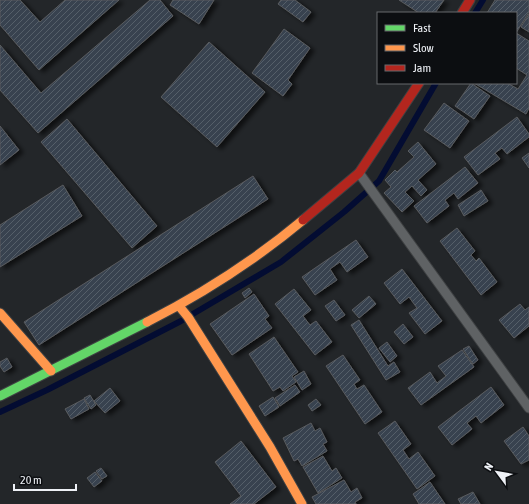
<svg xmlns="http://www.w3.org/2000/svg" width="529" height="504" font-family="'Asap Condensed',sans-serif">
  <style>
    .lines { fill: none; stroke-linecap: round; stroke-linejoin: round }
    .stream { stroke: #030c32; stroke-width: 6 }
    .building { fill: url(#building-hatch); stroke: #595b5e; filter: url(#shadow) }
    .lane-casing { stroke: #3e4042; stroke-width: 11 }
    .fast-casing { stroke: #3e4042; stroke-width: 11 }
    .slow-casing { stroke: #3e4042; stroke-width: 11 }
    .jam-casing { stroke: #3e4042; stroke-width: 11 }
    .lane { stroke: #5f6264; stroke-width: 9 }
    .fast { stroke: #63d668; stroke-width: 9 }
    .slow { stroke: #ff974d; stroke-width: 9 }
    .jam { stroke: #b3261e; stroke-width: 9 }
  </style>
  <defs>
    <pattern id="building-hatch" width="6" height="6" patternUnits="userSpaceOnUse"><rect width="6" height="6" fill="#38424f"/><path d="M-1 1l2-2M0 6l6-6M5 7l2-2" fill="none" stroke="#555e69"/></pattern>
    <filter id="shadow"><feDropShadow dx="4.5" dy="2.5" stdDeviation="2" flood-color="#0009"/></filter>
  </defs>
  <rect width="100%" height="100%" fill="#232629"/>
  <g class="lines">
    <path class="stream" d="M475 13 483 0
      M0 412 47 390 181 321 281 262 344 212 379 181 436 83"/>
  </g>
  <path class="building" d="M0 0H20L40 22 65 0H119L39 70 0 25Z
    M150 0H160L173 16 38 133 0 90V45L41 93Z
    M173 0H214L199 24 170 5Z
    M281 0H295L311 12 303 22 278 4Z
    M399 0H444L435 13H419Z
    M495 0H529V12L516 33 529 41V108L526 114 474 83H507L518 89 527 75 516 68V13H487Z
    M529 14V32L521 27Z
    M284 29 310 48 288 80 292 84 283 96 252 73Z
    M209 42 265 92 217 147 161 97Z
    M471 83 490 96 474 119 455 106Z
    M444 103 469 121 450 148 424 130Z
    M517 117 529 134V137L507 154 502 148 495 153 500 159 478 175 464 157Z
    M67 119 157 226 132 248 41 142Z
    M0 126 19 150 0 165Z
    M418 142 436 164 418 180 427 190 421 196 412 186 405 192 414 201 402 212 384 193 391 187 385 180 395 170 397 172 414 157 408 151Z
    M529 153V168L522 158Z
    M465 167 478 183 458 199 454 193 445 200 449 206 427 223 414 206Z
    M253 176 268 199 39 345 24 322Z
    M63 185 82 216 0 267V225Z
    M481 190 488 201 464 216 458 205Z
    M457 228 475 251 471 255 476 261 479 258 497 282 481 295 440 241Z
    M356 240 368 257 347 272 340 262 330 269 337 280 315 295 302 277Z
    M402 269 442 321 425 334 409 313 417 308 409 297 400 304 384 283Z
    M249 288 252 292 245 298 242 293Z
    M294 289 311 310 303 316 310 325 316 321 332 342 315 355 275 304Z
    M254 294 269 316 265 319 272 328 232 355 210 324Z
    M369 296 376 304 359 318 352 310Z
    M334 300 345 315 336 321 325 306Z
    M520 304 525 310 529 307V326L514 338 499 320Z
    M359 320 388 366 394 362 400 372 386 380 351 325Z
    M403 324 413 337 404 344 394 332Z
    M274 337 298 372 292 376 296 382 283 391 280 387 273 391 249 354Z
    M387 342 397 356 390 362 379 348Z
    M469 346 478 360 473 364 463 349Z
    M462 350 474 367 421 405 408 388 430 372 437 383 446 376 438 366Z
    M343 355 360 380 354 384 357 389 364 385 382 412 365 424 326 366Z
    M7 358 12 367 4 372 0 366V362Z
    M304 371 311 384 302 390 294 377Z
    M295 385 300 392 280 406 275 398Z
    M491 387 504 405 481 423 476 416 467 423 472 429 452 445 438 427Z
    M110 388 120 401 105 413 94 401Z
    M90 395 96 405 91 409 84 398Z
    M273 397 279 407 265 416 259 406Z
    M84 399 89 409 71 419 65 409Z
    M316 399 321 405 312 411 308 405Z
    M395 421 411 444 403 450 409 459 418 452 435 476 417 489 378 433Z
    M311 423 315 431 320 428 327 442 323 444 327 451 302 466 298 459 294 461 283 438Z
    M523 427 529 436V460L521 464 504 441Z
    M241 441 276 487 254 504H230L241 496 215 462Z
    M323 456 332 471 336 468 342 478 318 493 303 467Z
    M101 468 107 476 102 479 96 471Z
    M95 472 102 481 94 487 87 478Z
    M344 480 351 492 357 488 362 498 355 502 356 504H316L312 497Z
    M430 482 445 504H419L413 494Z
    M473 492 480 504H461L458 499Z"/>
  <g class="lines">
    <g class="lane-casing">
      <path id="lane" d="M359 173 529 408"/>
    </g>
    <g class="fast-casing">
      <path id="fast" d="M0 396 147 322"/>
    </g>
    <g class="slow-casing">
      <path id="slow" d="M179 306 188 317 270 447 302 504
        M0 313 51 371
        M147 322C202 294 255 260 303 220"/>
    </g>
    <g class="jam-casing">
      <path id="jam" d="M462 13 470 0
        M303 220 359 173 419 83"/>
    </g>
    <use href="#lane" class="lane"/>
    <use href="#fast" class="fast"/>
    <use href="#slow" class="slow"/>
    <use href="#jam" class="jam"/>
  </g>
  <rect x="377" y="12" width="140" height="72" fill="#0c0e11" stroke="#66696d"/>
  <rect x="385" y="25" width="20" height="6" fill="#63d668" stroke="#66696d"/>
  <text x="413" y="32" font-size="12" fill="#eef1f6">Fast</text>
  <rect x="385" y="45" width="20" height="6" fill="#ff974d" stroke="#66696d"/>
  <text x="413" y="52" font-size="12" fill="#eef1f6">Slow</text>
  <rect x="385" y="65" width="20" height="6" fill="#b3261e" stroke="#66696d"/>
  <text x="413" y="72" font-size="12" fill="#eef1f6">Jam</text>
  <g transform="translate(497 472) rotate(302)" stroke="#0c0e11" stroke-width="3" paint-order="stroke">
  <path d="M0-3L7 15L0 10L-7 15Z" fill="#eef1f6"/>
  <text y="-6" font-size="11" font-weight="bold" text-anchor="middle" fill="#eef1f6">N</text>
  </g>
  <path d="M14 484v6h62v-6" fill="none" stroke="#eef1f6" stroke-width="2"/>
  <text x="20" y="484" font-size="12" fill="#eef1f6" stroke="#0c0e11" stroke-width="3" paint-order="stroke">20 m</text>
</svg>
